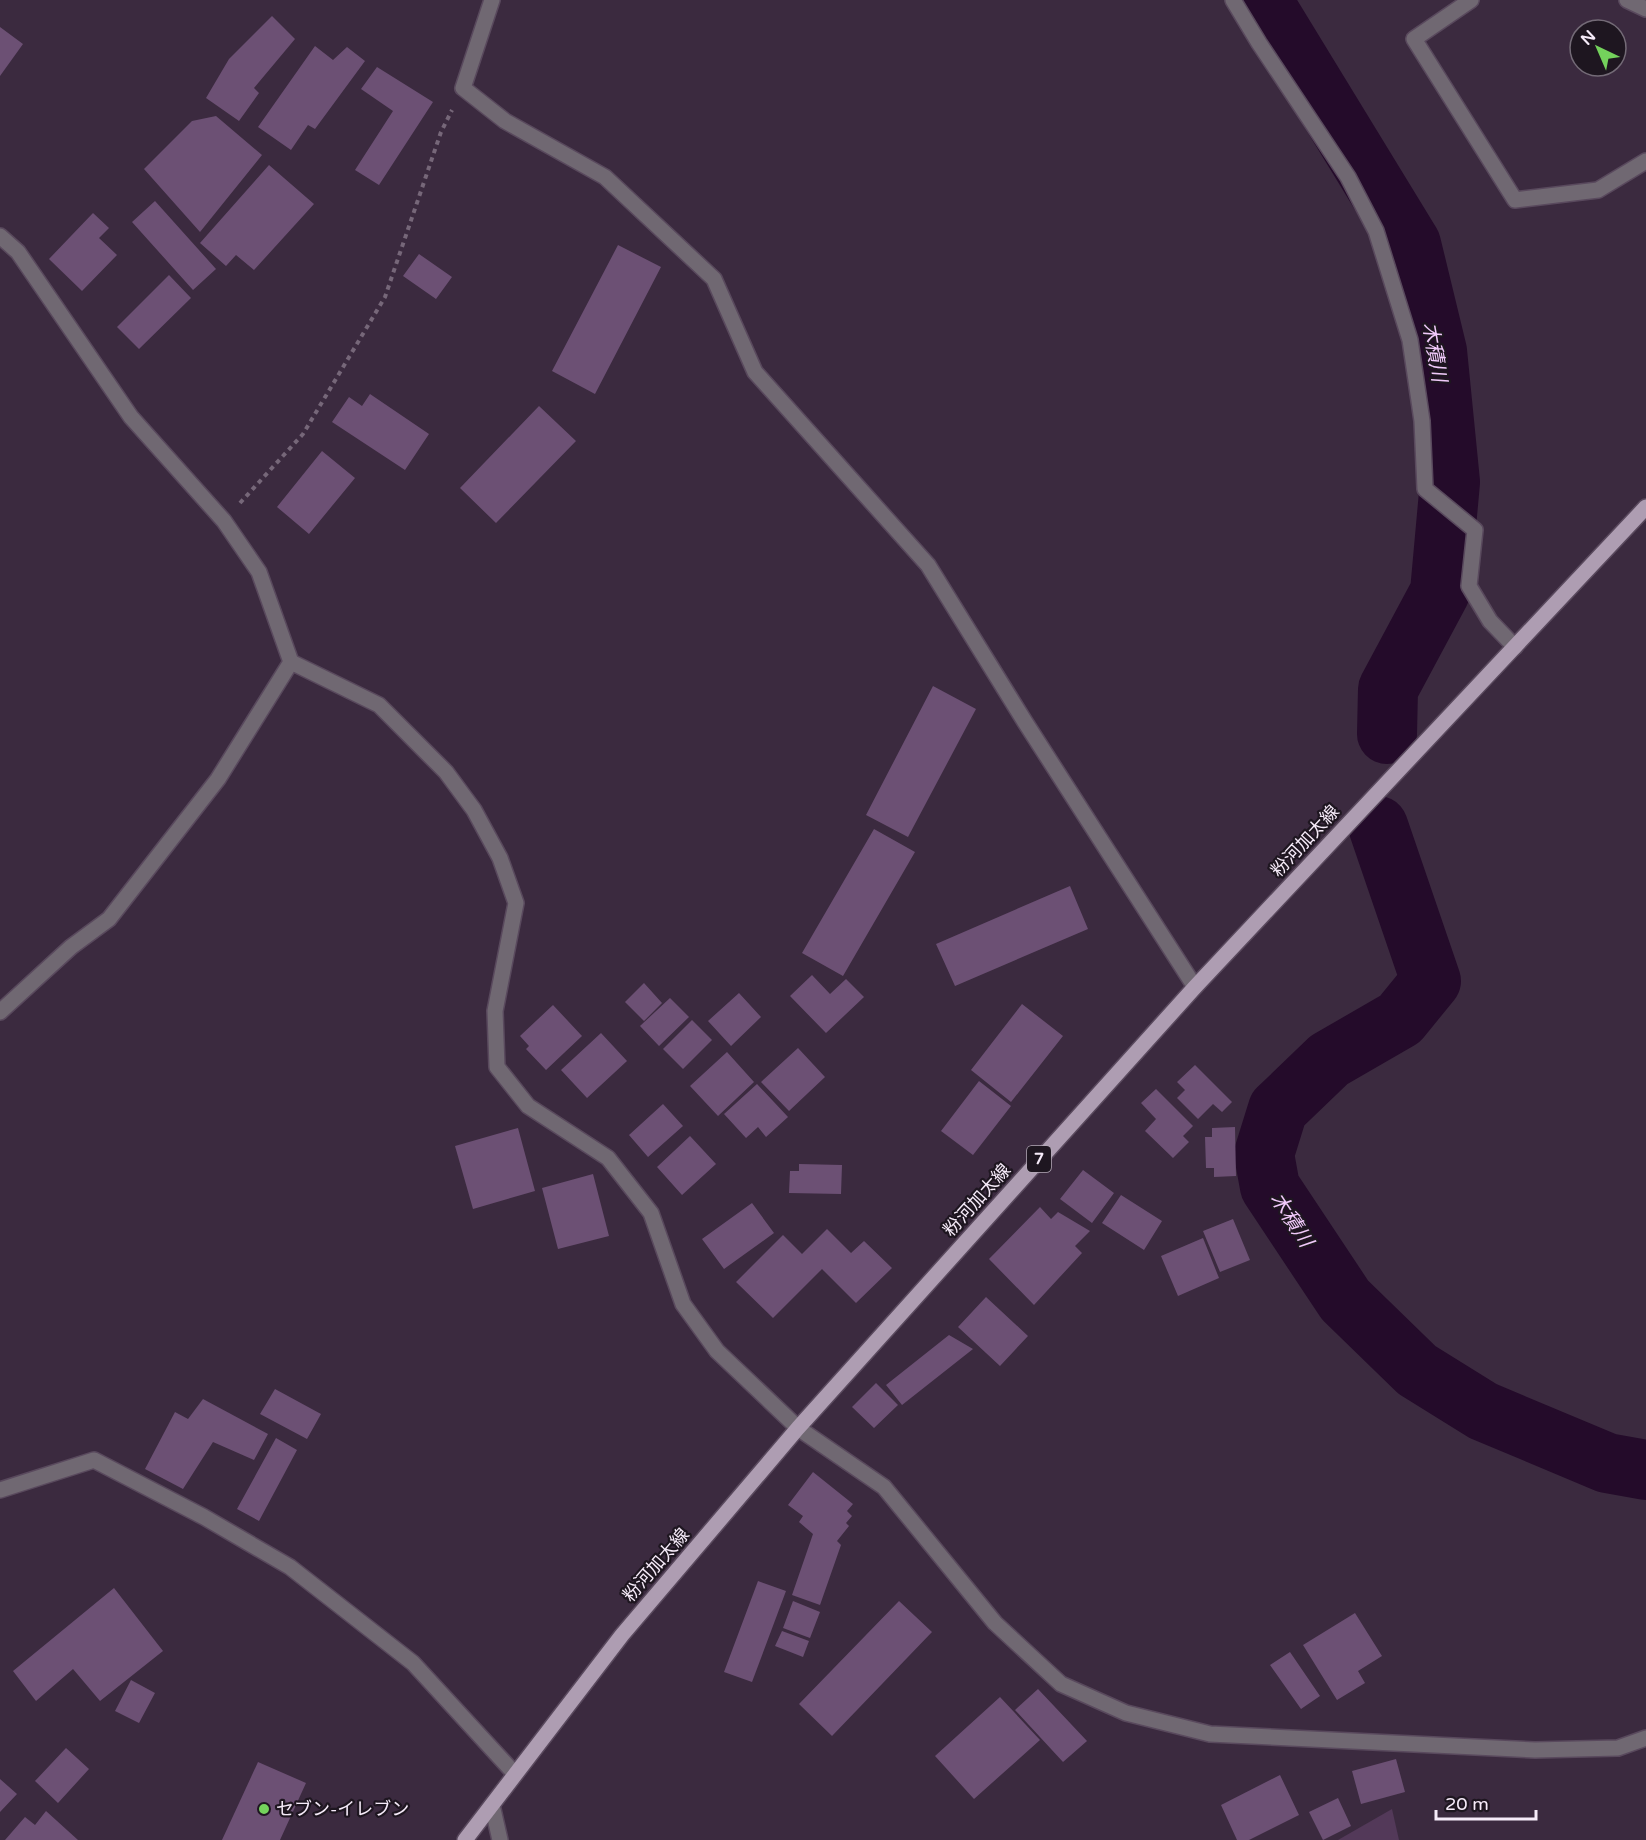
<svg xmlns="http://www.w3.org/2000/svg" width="1646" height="1840" font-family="'Varela Round','Noto Sans JP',sans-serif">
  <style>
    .green { fill: #533959 }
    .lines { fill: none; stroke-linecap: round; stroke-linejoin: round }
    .river { stroke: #240b2a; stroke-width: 60 }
    .building { fill: #6c5074 }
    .street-casing { stroke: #59495d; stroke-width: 18 }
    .primary-casing { stroke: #59495d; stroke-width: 18 }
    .path { stroke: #766779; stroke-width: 4; stroke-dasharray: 4.5 4.5; stroke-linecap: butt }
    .street { stroke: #706872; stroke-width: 15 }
    .primary { stroke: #ae9db2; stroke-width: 15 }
    .poi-dot { fill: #74d25c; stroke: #1e1620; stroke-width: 2 }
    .labels { text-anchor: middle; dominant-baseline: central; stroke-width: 4.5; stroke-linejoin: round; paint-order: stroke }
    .shield { fill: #1e1620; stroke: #b5abb8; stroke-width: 1.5 }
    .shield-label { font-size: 16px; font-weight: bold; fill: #f6ebf9 }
    .street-label { font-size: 18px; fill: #f6ebf9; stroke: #1e1620 }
    .poi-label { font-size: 18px; fill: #f6ebf9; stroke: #1e1620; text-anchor: start }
    .water-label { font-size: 20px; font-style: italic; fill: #f1cafb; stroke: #1e1620 }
  </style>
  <rect width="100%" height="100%" fill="#3b2a3f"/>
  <path class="green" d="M1392 1809 1399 1840H1338Z"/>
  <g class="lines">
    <path class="river" d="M1262 0 1411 244 1437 351 1450 482 1440 592 1388 689 1387 734
      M1378 826 1431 981 1400 1019 1329 1060 1278 1109 1264 1154 1270 1187 1345 1300 1417 1370 1483 1411 1607 1463 1646 1470"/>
  </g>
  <path class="building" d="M272 16 295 39 254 88 259 93 239 121 206 98 229 59Z
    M0 27 23 44 0 76Z
    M315 46 333 60 347 47 365 61 315 129 308 125 291 150 258 127Z
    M377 67 433 102 379 185 355 170 393 111 361 89Z
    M216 116 262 155 200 232 144 169 192 121Z
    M269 165 314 204 254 270 236 255 226 266 200 243Z
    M155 201 216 269 193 290 132 222Z
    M93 213 109 228 99 238 117 255 82 291 49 259Z
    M618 245 661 267 595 394 552 371Z
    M419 254 452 277 436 299 403 276Z
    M169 275 191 298 139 349 117 327Z
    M370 394 429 434 405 470 332 422 349 397 362 406Z
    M539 406 576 441 496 523 460 488Z
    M322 451 355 478 309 534 277 507Z
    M933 686 976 709 908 837 866 815Z
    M874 829 915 852 843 976 802 953Z
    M1070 886 1088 929 955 986 936 944Z
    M812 975 830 994 846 979 864 997 826 1033 790 996Z
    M644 983 662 1003 644 1021 625 1002Z
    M739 993 761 1017 731 1046 708 1021Z
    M670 998 689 1017 659 1046 640 1026Z
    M1022 1004 1063 1036 1011 1102 971 1070Z
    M553 1005 582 1036 546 1070 526 1049 529 1046 520 1036Z
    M692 1020 712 1040 683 1069 663 1049Z
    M601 1033 627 1061 587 1098 561 1070Z
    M798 1048 825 1077 789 1111 761 1082Z
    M727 1052 754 1082 718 1116 690 1086Z
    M1195 1065 1232 1102 1222 1112 1213 1104 1198 1119 1177 1098 1185 1090 1177 1082Z
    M979 1081 1011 1106 973 1155 941 1131Z
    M757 1084 788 1117 766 1137 758 1127 746 1138 724 1114Z
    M1156 1089 1193 1126 1183 1136 1189 1142 1173 1158 1145 1131 1156 1119 1141 1103Z
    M663 1104 683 1126 648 1157 629 1135Z
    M1235 1127 1236 1176 1214 1177V1168H1206L1205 1137H1212V1128Z
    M518 1128 535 1191 473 1209 455 1146Z
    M690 1136 716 1164 682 1195 657 1167Z
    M799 1164 842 1165 841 1194 789 1193 790 1171H799Z
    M1083 1170 1114 1193 1092 1223 1060 1199Z
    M593 1174 609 1236 558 1249 542 1188Z
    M1121 1195 1162 1221 1144 1250 1102 1223Z
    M752 1203 774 1233 724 1269 702 1239Z
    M1040 1207 1051 1219 1058 1212 1090 1231 1075 1246 1082 1253 1034 1305 989 1259Z
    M1233 1219 1250 1260 1220 1272 1203 1231Z
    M827 1229 851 1253 864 1241 892 1268 856 1303 822 1269 773 1318 736 1282 783 1235 802 1254Z
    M1203 1238 1219 1278 1178 1296 1161 1256Z
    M986 1297 1028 1336 1000 1366 958 1327Z
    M949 1335 973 1349 902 1405 886 1385Z
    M876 1383 898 1405 874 1428 852 1407Z
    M275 1389 321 1414 307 1439 260 1414Z
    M203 1399 268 1434 254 1460 213 1442 183 1489 145 1469 175 1412 188 1419Z
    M276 1438 297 1450 259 1521 237 1509Z
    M813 1472 853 1504 847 1511 852 1516 846 1523 849 1526 837 1541 841 1545 820 1605 792 1595 813 1534 799 1522 803 1516 788 1505Z
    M758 1581 786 1591 752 1682 724 1672Z
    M114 1588 163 1651 100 1701 73 1669 36 1701 13 1671Z
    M793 1601 820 1612 810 1638 783 1628Z
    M899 1601 932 1632 832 1736 799 1704Z
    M1355 1613 1382 1656 1358 1671 1365 1683 1337 1700 1303 1645Z
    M782 1631 809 1641 803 1657 775 1646Z
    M1290 1652 1320 1696 1301 1709 1270 1665Z
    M131 1680 155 1693 139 1723 115 1711Z
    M1038 1689 1087 1741 1063 1762 1015 1710Z
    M1000 1697 1040 1740 974 1799 935 1756Z
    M66 1748 89 1769 58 1803 35 1781Z
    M1396 1759 1405 1792 1361 1804 1352 1771Z
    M258 1762 306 1783 280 1840H222Z
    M1280 1775 1299 1815 1249 1840H1237L1221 1805Z
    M0 1779 17 1794 0 1812Z
    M1338 1798 1351 1826 1323 1840 1309 1812Z
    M46 1811 78 1840H5L25 1817 35 1825Z"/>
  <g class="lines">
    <g class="street-casing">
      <path id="street" d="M492 0 463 88 505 121 605 177 714 279 755 372 928 565 1025 722 1195 987
        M1233 0 1259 43 1348 177 1376 231 1410 340 1422 421 1425 489 1475 530 1469 586 1490 621 1515 647
        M1471 0 1414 39 1515 200 1598 190 1646 161
        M1627 0 1646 9
        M0 236 18 252 131 417 224 521 259 572 291 662 379 705 446 772 474 810 500 858 516 903 495 1011 497 1067 528 1106 608 1158 651 1213 683 1304 717 1351 798 1428 884 1487 995 1623 1061 1684 1126 1713 1210 1734 1535 1750 1618 1748 1646 1738
        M0 1012 71 947 109 919 218 779 291 662
        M0 1490 94 1460 204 1517 290 1567 413 1663 515 1774
        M492 1805 500 1840"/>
    </g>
    <g class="primary-casing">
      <path id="primary" d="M465 1840 622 1635 798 1428 1195 987 1646 507"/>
    </g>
    <path class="path" d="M240 503 303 434 385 297 441 132 452 110"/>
    <use href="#street" class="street"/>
    <use href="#primary" class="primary"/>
  </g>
  <circle class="poi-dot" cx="264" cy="1809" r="6"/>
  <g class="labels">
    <rect class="shield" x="1027" y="1146" width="24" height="26" rx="4.5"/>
    <g class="shield-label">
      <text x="1039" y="1159">7</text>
    </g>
    <g class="street-label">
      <text transform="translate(1305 841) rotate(-47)">粉河加太線</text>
      <text transform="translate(977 1200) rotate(-48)">粉河加太線</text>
      <text transform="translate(656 1565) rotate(-49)">粉河加太線</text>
    </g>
    <g class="poi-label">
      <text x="276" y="1809">セブン-イレブン</text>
    </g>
    <g class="water-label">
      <text transform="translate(1434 352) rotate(80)">木積川</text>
      <text transform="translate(1291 1220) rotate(57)">木積川</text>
    </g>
  </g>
  <g transform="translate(1598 48) rotate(316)"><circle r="28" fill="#1e1620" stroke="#746b77" stroke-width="1.5"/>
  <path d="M0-4.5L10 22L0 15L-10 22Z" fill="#74d25c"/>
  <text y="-9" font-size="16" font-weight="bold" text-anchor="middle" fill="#f6ebf9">N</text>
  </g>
  <path d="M1436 1810v9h100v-9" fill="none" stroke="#f6ebf9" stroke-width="3"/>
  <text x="1445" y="1810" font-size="18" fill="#f6ebf9" stroke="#1e1620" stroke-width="4.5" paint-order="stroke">20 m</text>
</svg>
